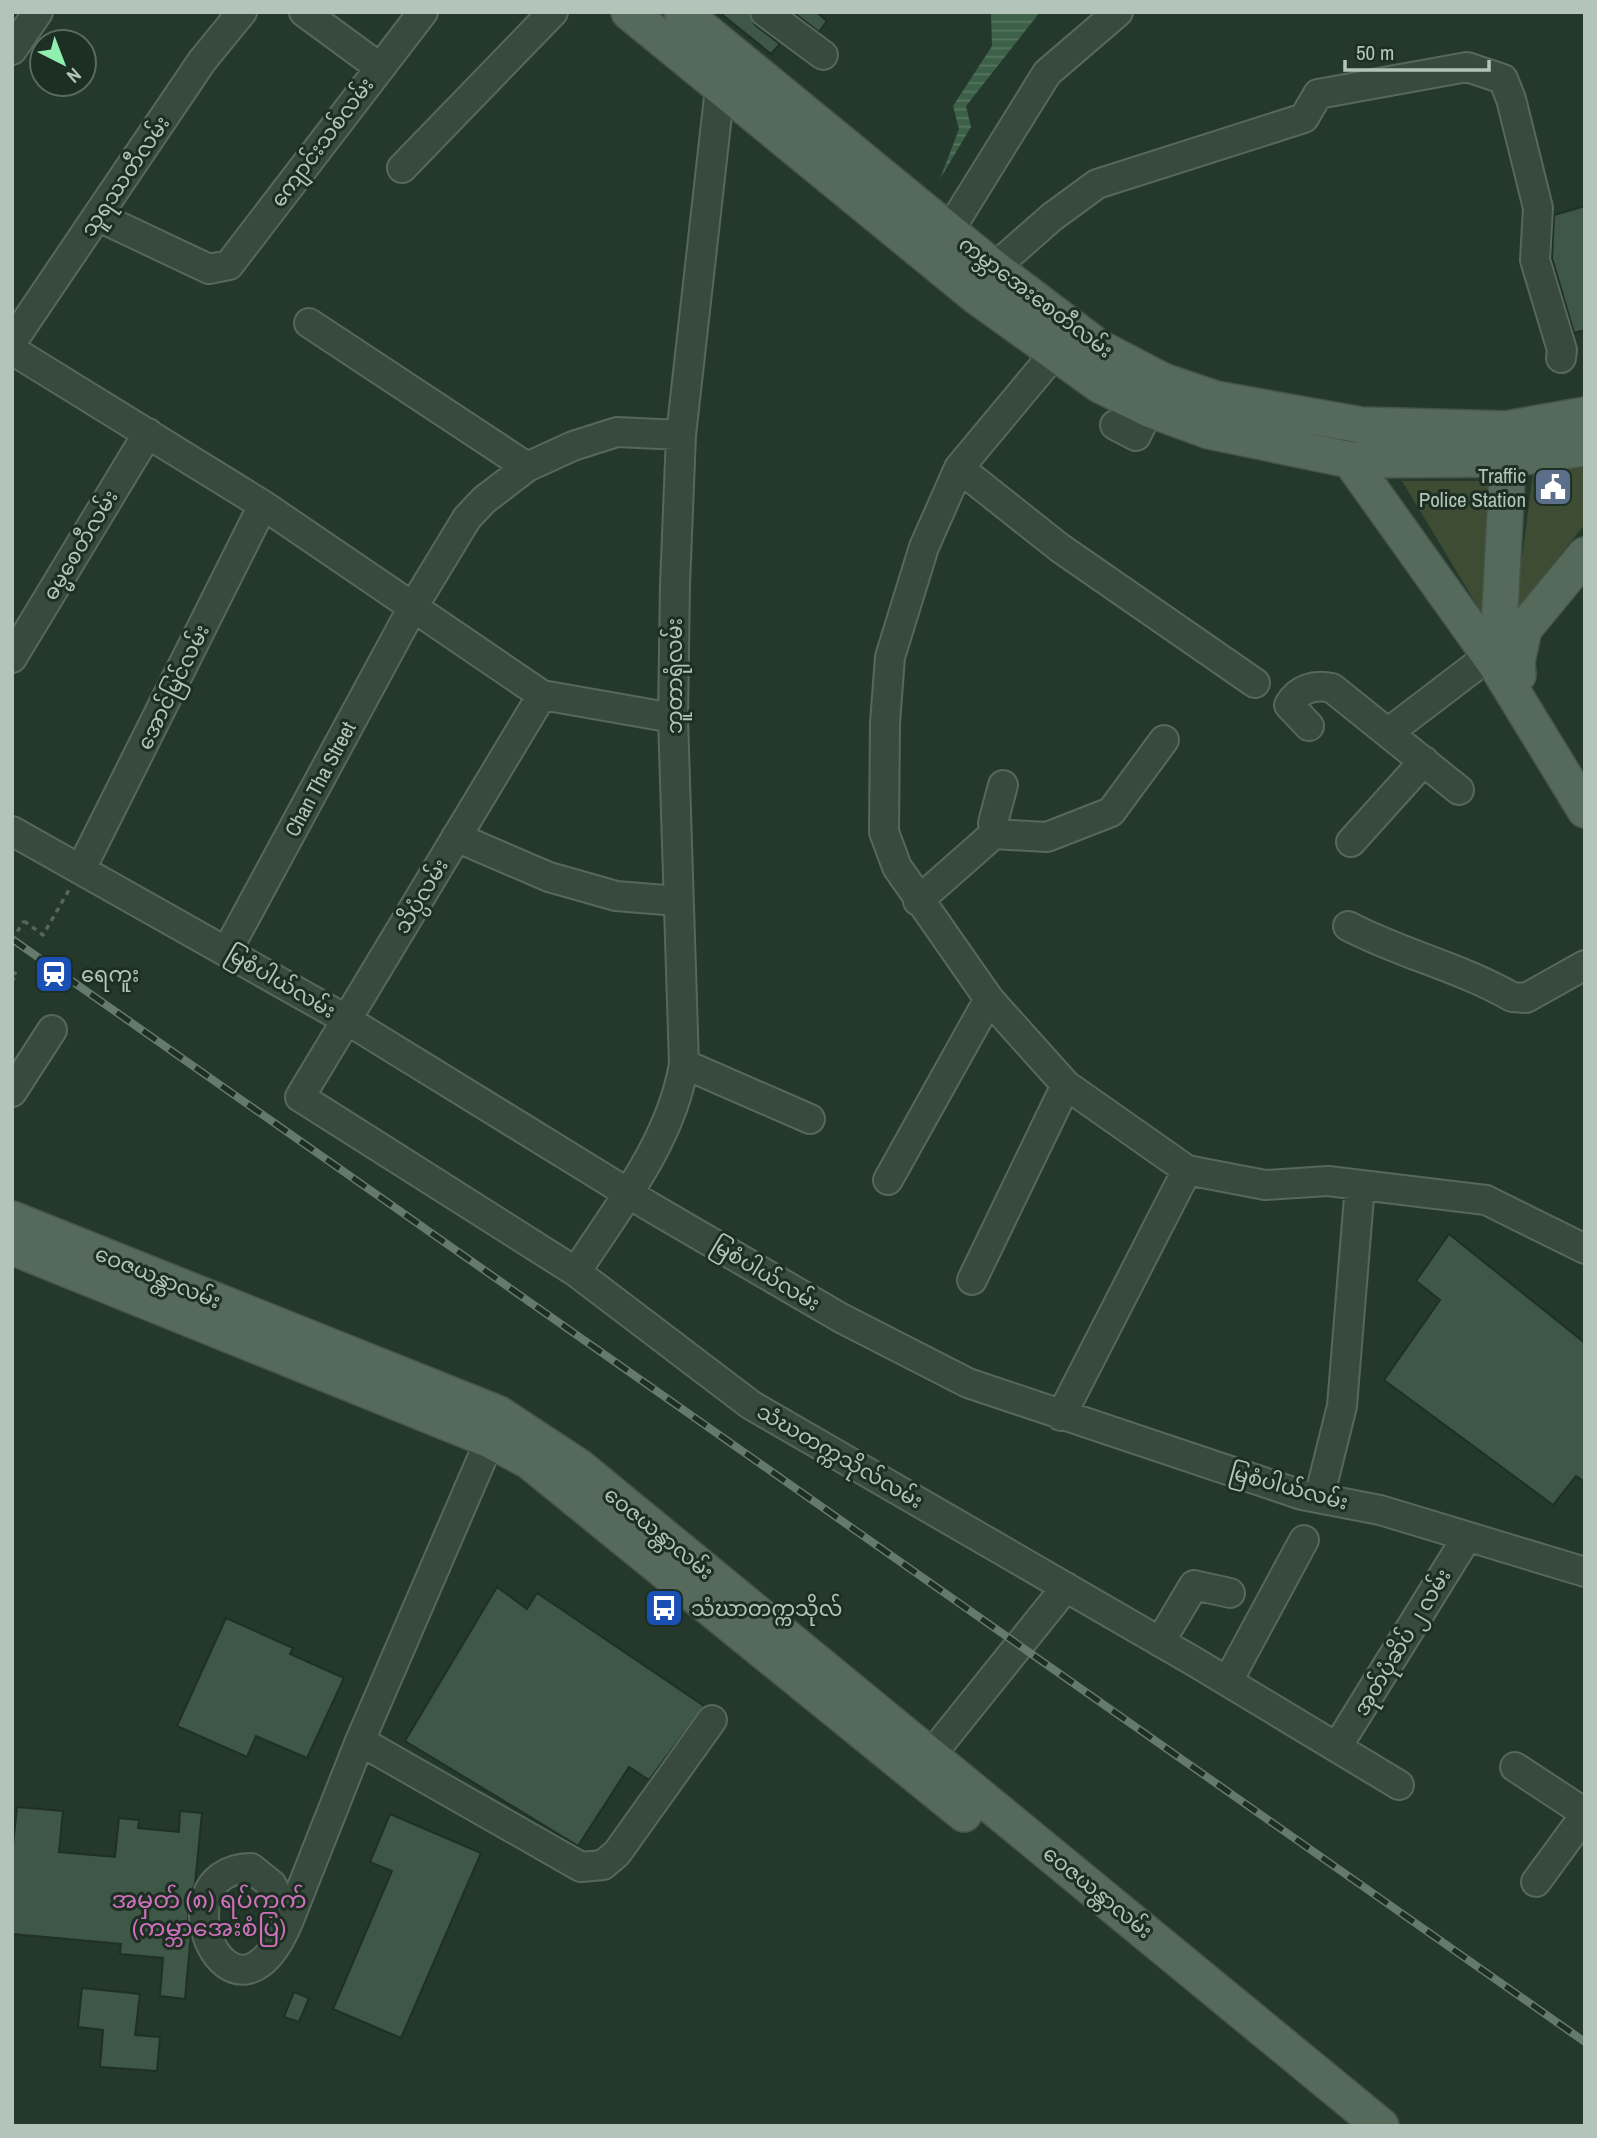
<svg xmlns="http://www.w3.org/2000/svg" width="1597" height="2138" font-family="'Archivo Narrow','Noto Sans Myanmar',sans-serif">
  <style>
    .green { fill: #3e4c34 }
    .water { fill: url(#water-rules) }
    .building { fill: #3e5746; stroke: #1f3025; stroke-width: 2 }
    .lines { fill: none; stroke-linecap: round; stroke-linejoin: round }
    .minor-casing { stroke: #56675c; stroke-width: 32 }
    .major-casing { stroke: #44554a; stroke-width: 38 }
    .path { stroke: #566755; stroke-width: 3.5; stroke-dasharray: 5 5; stroke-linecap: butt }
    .minor { stroke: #384a3e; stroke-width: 28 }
    .major { stroke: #566a5c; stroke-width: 35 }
    .rail-casing { stroke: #657a6d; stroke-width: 8 }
    .rail { stroke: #1d2e23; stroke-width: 5; stroke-dasharray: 16; stroke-linecap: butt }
    .path-bridge { stroke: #566755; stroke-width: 3.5; stroke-dasharray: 5 5; stroke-linecap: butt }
    .labels { text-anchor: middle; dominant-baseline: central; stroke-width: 6; stroke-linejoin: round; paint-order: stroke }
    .street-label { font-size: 21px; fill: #b3c5ba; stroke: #1d2e23 }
    .poi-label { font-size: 21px; fill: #b3c5ba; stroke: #1d2e23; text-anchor: start }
    .quarter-label { font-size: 24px; fill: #ce70bc; stroke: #1d2e23 }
  </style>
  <defs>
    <pattern id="water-rules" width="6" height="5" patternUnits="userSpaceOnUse" patternTransform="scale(1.75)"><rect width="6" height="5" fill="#3c6148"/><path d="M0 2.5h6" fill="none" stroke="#567660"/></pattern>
  </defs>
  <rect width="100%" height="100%" fill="#24392b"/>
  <path class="green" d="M1585 464V524L1515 612 1533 473Z
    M1402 481H1490L1484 617Z"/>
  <path class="water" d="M991 12H1040L966 106 971 127 940 179 959 129 953 106 992 46Z"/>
  <path class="building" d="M719 12H749L755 25 780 44 771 54Z
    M793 12H816L827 21 819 32Z
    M1585 206V330L1574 333 1552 258 1554 215Z
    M1545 480H1562L1561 496 1544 495Z
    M1449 1234 1585 1343V1482L1576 1476 1553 1505 1384 1380 1440 1300 1416 1281Z
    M497 1587 527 1609 537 1593 704 1706 649 1780 629 1767 578 1846 405 1741Z
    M226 1618 293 1648 290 1654 344 1678 307 1758 256 1736 247 1757 177 1726Z
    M17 1807 63 1811 59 1852 115 1857 119 1818 139 1820 138 1828 179 1832 180 1811 202 1813 195 1884 190 1894 188 1920 191 1934 185 1999 160 1996 163 1958 120 1954 121 1944 12 1934V1854Z
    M390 1814 481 1853 401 2038 333 2009 392 1871 370 1862Z
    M82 1988 140 1994 135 2035 160 2037 157 2071 100 2067 103 2030 78 2027Z
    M294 1992 309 1998 299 2022 284 2017Z"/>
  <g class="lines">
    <g class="minor-casing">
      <path id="minor" d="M304 12 379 67
        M765 12 823 55
        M12 50 38 12
        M402 168 553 12
        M99 217 209 269 229 265 423 12
        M939 247 1047 73 1118 12
        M994 268 1052 217 1097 184 1304 118 1318 94 1467 67 1503 79 1511 99 1538 208 1535 260 1562 350 1561 358
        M309 323 527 467
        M1068 337 959 468 924 547 890 657 885 723 884 832 897 867 989 999 1066 1085 1187 1170 1265 1185 1328 1181 1486 1200 1585 1249
        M12 342 202 61 242 12
        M12 350 263 505 542 695 673 718
        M1115 425 1136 436 1149 409
        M959 468 1060 548 1255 683
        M12 658 148 433
        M542 695 300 1097 576 1272 751 1405 1195 1662 1399 1785
        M1309 726 1289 705C1298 689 1315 684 1332 688L1459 790
        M1389 732 1490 655
        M12 831 347 1020 649 1206 841 1318 968 1383 1302 1495 1380 1510 1585 1572
        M994 834 993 823 1003 785
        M456 837 549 877 616 896 677 901
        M1351 842 1424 761
        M81 869 263 505
        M918 901 994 834 1047 837 1111 812 1164 740
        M1348 926C1401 954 1460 967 1512 997L1526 998 1585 965
        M227 951 413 607 467 518 484 500 527 467 573 446 617 432 681 435
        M684 1064 810 1119
        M12 1092 52 1030
        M888 1180 989 999
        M576 1272C618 1207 671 1142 684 1064L673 718 675 585 681 435 720 88 729 74
        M972 1280 1066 1085
        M1061 1416 1187 1170
        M1319 1498 1342 1406 1360 1185
        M1160 1642 1194 1585 1230 1593
        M1228 1681 1304 1540
        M360 1741 581 1867 603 1865 617 1853 712 1720
        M1337 1747 1467 1537
        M1515 1767 1585 1813
        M919 1770 1066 1587
        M1536 1882 1585 1815
        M289 1920 272 1885 251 1868C151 1870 233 2056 289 1920L360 1741 490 1440"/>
    </g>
    <g class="major-casing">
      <path id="major" d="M629 12 976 296 1100 385 1149 409 1209 431 1350 460 1508 459 1585 448
        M682 12 994 268 1098 347 1163 381 1216 399 1361 425 1506 429 1585 415
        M1350 460 1497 666 1585 810
        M1497 666 1508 459 1506 435
        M1518 675 1517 661 1524 629 1585 555
        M12 1219 499 1414 578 1466 1381 2126
        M12 1247 490 1440 529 1461 964 1814"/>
    </g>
    <path class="path" d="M24 921 43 935 69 890
      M12 972 17 974 12 981"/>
    <use href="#minor" class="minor"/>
    <use href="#major" class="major"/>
    <g class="rail-casing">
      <path id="rail" d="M12 939 1585 2042"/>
    </g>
    <use href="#rail" class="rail"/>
    <path class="path-bridge" d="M12 940 24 921"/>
  </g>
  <defs>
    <g id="civic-square" transform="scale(2.0125)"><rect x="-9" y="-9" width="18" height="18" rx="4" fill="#5c6f8a" stroke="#1d2e23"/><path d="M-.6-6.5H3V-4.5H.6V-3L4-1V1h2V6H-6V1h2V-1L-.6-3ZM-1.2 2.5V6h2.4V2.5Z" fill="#fff"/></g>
    <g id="station-square" transform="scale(2.0125)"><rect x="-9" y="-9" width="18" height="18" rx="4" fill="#1a4fb4" stroke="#1d2e23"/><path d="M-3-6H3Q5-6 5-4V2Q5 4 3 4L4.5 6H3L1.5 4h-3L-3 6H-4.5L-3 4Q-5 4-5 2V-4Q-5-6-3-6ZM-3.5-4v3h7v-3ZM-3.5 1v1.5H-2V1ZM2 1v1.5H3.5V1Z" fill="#fff"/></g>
    <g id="bus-square" transform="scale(2.0125)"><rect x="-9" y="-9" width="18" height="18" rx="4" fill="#1a4fb4" stroke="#1d2e23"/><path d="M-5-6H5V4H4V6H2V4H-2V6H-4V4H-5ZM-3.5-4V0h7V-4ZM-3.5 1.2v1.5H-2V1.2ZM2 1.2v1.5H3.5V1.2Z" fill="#fff"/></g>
  </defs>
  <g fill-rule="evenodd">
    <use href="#civic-square" x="1553" y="487"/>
    <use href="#station-square" x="54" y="974"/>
    <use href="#bus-square" x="664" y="1608"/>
  </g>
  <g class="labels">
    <g class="street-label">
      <text transform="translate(322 142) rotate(-53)">ကျောင်းသစ်လမ်း</text>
      <text transform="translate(125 176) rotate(-56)">သူရဿတီလမ်း</text>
      <text transform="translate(1036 297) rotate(37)">ကမ္ဘာအေးစေတီလမ်း</text>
      <text transform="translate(80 545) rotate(-59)">ဓမ္မစေတီလမ်း</text>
      <text transform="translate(674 676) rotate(-90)">ဘူတာရုံလမ်း</text>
      <text transform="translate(173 687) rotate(-64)">အောင်မြင်လမ်း</text>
      <text transform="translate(320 779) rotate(-62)">Chan Tha Street</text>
      <text transform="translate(421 896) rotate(-59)">သိပ္ပံလမ်း</text>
      <text transform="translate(281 982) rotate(30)">မြစံပါယ်လမ်း</text>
      <text transform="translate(766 1274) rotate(31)">မြစံပါယ်လမ်း</text>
      <text transform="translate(158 1277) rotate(22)">ဝေဇယန္တာလမ်း</text>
      <text transform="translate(840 1456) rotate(30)">သံဃတက္ကသိုလ်လမ်း</text>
      <text transform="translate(1289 1487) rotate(15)">မြစံပါယ်လမ်း</text>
      <text transform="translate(659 1533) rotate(39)">ဝေဇယန္တာလမ်း</text>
      <text transform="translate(1402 1642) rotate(-59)">အုတ်ပုံဆိပ် ၂ လမ်း</text>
      <text transform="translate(1098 1892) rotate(39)">ဝေဇယန္တာလမ်း</text>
    </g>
    <g class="poi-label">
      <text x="1526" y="475" text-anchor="end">Traffic<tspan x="1526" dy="24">Police Station</tspan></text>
      <text x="81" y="974">ရေကူး</text>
      <text x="691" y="1608">သံဃာတက္ကသိုလ်</text>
    </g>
    <g class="quarter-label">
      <text x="209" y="1899">အမှတ် (၈) ရပ်ကွက်<tspan x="209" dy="28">(ကမ္ဘာအေးစံပြ)</tspan></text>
    </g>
  </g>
  <rect width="1597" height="2138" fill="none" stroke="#b3c5ba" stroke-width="28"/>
  <g transform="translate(63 63) rotate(138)"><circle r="33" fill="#1d2e23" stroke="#596a5f" stroke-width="2"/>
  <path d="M0-5L12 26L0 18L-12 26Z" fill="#8fefb1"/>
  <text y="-10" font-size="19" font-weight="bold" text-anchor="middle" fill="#b3c5ba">N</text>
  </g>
  <path d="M1345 60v10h144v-10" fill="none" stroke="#b3c5ba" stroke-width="3.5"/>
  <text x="1356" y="60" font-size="21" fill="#b3c5ba" stroke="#1d2e23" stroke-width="5" paint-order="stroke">50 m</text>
</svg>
